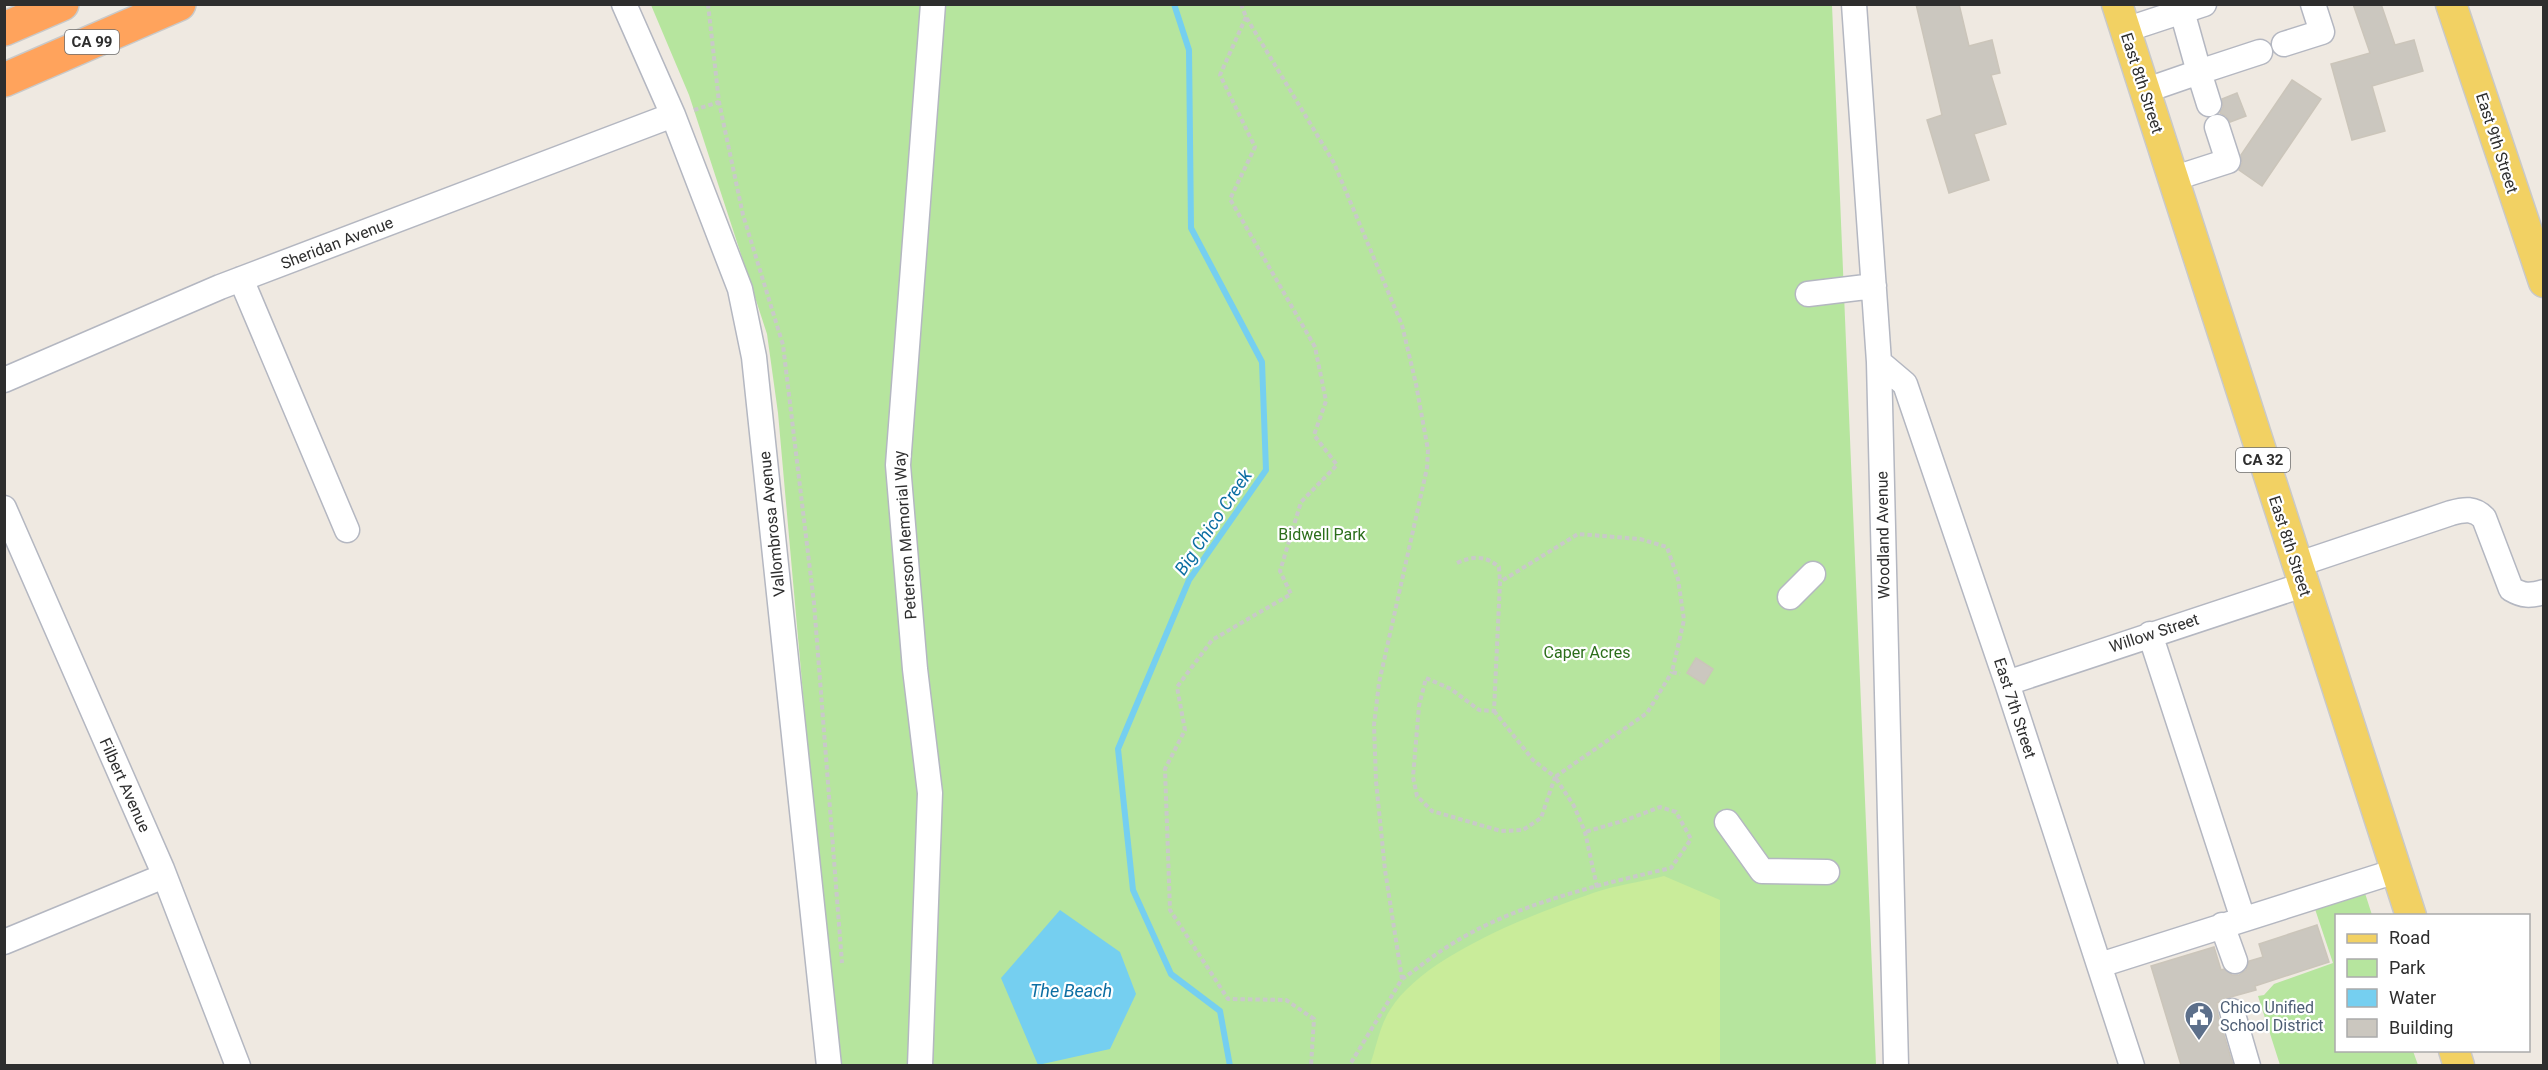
<svg xmlns="http://www.w3.org/2000/svg" width="2548" height="1070" font-family="Roboto,sans-serif">
  <style>
    .green { fill: #b6e59e }
    .pitch { fill: #c9ec9a }
    .water { fill: #75cff0 }
    .lines { fill: none; stroke-linecap: round; stroke-linejoin: round }
    .stream { stroke: #75cff0; stroke-width: 6 }
    .building { fill: #cbc7bf; stroke: #cbc5ba; stroke-width: 1.5 }
    .minor-casing { stroke: #b4b7c1; stroke-width: 27 }
    .major-casing { stroke: #c9c9c9; stroke-width: 33 }
    .highway-casing { stroke: #c9c9c9; stroke-width: 36 }
    .path { stroke: #c9c9c9; stroke-width: 4; stroke-dasharray: 4.5 3; stroke-linecap: butt }
    .minor { stroke: #fff; stroke-width: 24 }
    .major { stroke: #f2d163; stroke-width: 30 }
    .highway { stroke: #ffa35c; stroke-width: 33 }
    .labels { text-anchor: middle; dominant-baseline: central; stroke-width: 4.5; stroke-linejoin: round; paint-order: stroke }
    .shield { fill: #fff; stroke: #6d6d6d; stroke-width: 1.5 }
    .shield-label { font-size: 15px; font-weight: bold; fill: #2e2e2e }
    .street-label { font-size: 16px; fill: #2e2e2e; stroke: #fff }
    .park-label { font-size: 16px; fill: #2c6e1b; stroke: #fff }
    .service-label { font-size: 16px; fill: #4e5e75; stroke: #fff; text-anchor: start }
    .water-label { font-size: 18px; font-style: italic; fill: #0d6fa3; stroke: #fff }
  </style>
  <rect width="100%" height="100%" fill="#efe9e1"/>
  <path class="green" d="M651 5H1832L1876 1065H840L810 772 778 413 767 334 689 95Z
    M2364 890 2372 915 2336 916V1050L2413 1051 2418 1065H2280L2258 996 2264 995 2274 984 2333 963 2314 906Z"/>
  <path class="pitch" d="M1664 876 1720 900V1065H1370C1376 1048 1380 1025 1390 1010 1424 955 1534 914 1593 893 1616 885 1641 882 1664 876Z"/>
  <path class="water" d="M1060 910 1120 952 1136 994 1110 1049 1038 1065 1001 978Z"/>
  <g class="lines">
    <path class="stream" d="M1174 4 1189 50 1191 228 1262 362 1266 470 1189 580 1118 749 1133 890 1171 974 1220 1011 1230 1066"/>
  </g>
  <path class="building" d="M1916 4H1959L1969 46 1992 40 2000 73 1991 75 2006 124 1974 134 1989 180 1949 193 1927 120 1942 115Z
    M2353 4H2381L2395 45 2414 40 2423 71 2372 86 2385 131 2352 140 2331 64 2370 53Z
    M2292 80 2321 99 2262 186 2239 170 2242 163 2241 155Z
    M2237 93 2246 116 2230 122 2226 116 2220 113 2223 107 2222 99Z
    M1696 658 1713 669 1704 684 1687 673Z
    M2317 925 2329 962 2255 986 2256 990 2227 998 2217 1003 2218 1015 2233 1065H2181L2151 966 2214 947 2221 970 2224 969 2232 975H2239L2246 970 2249 961 2263 957 2259 944Z"/>
  <g class="lines">
    <g class="minor-casing">
      <path id="minor" d="M624 4 673 115 740 289 754 357 829 1066
        M1854 4 1879 362 1896 1066
        M2125 30 2204 4
        M2284 44 2322 32 2313 4
        M2144 91 2199 72 2180 4
        M2209 104 2199 72 2260 52
        M2172 179 2228 161 2217 127
        M241 279 347 530
        M1808 294 1874 286
        M1879 362 1905 384 2007 683 2132 1066
        M4 380 220 287 673 115
        M4 508 162 869 238 1066
        M2296 565 2451 513C2465 509 2474 508 2484 518L2511 589C2523 596 2530 596 2544 592
        M1790 597 1813 574
        M2150 634 2243 919
        M2007 683 2303 585
        M1727 822 1762 871 1827 872
        M2222 925 2235 961
        M4 942 164 876
        M2100 965 2396 871
        M2232 1011 2248 1066
        M920 1066 930 793 915 669 898 465 933 4"/>
    </g>
    <g class="major-casing">
      <path id="major" d="M2117 4 2411 916
        M2451 4 2544 282
        M2454 1050 2459 1066"/>
    </g>
    <g class="highway-casing">
      <path id="highway" d="M4 29 62 4
        M4 80 179 4"/>
    </g>
    <path class="path" d="M708 4 719 102 743 215 783 345 814 603 842 963
      M1241 4 1246 17 1334 163 1402 325 1416 384 1428 450 1427 468 1379 683 1374 725 1376 781 1385 870 1402 979 1349 1066
      M1246 17 1220 75 1255 147 1230 199 1315 347 1326 401 1314 435 1337 465 1301 502 1280 571 1291 594 1212 640 1177 687 1185 730 1165 769 1170 910 1228 999 1286 1000 1314 1019 1311 1066
      M694 110 719 102
      M1457 563C1473 556 1485 555 1499 567L1500 582
      M1494 711 1533 760 1555 777 1541 818 1523 830 1501 831 1432 811 1417 796 1413 777 1419 706 1426 678 1451 689 1479 710 1494 711 1500 582 1578 534 1640 539 1667 547 1678 579 1684 620 1672 672 1680 674
      M1597 887 1585 832 1574 806 1555 777 1647 713 1672 672
      M1402 979C1417 969 1431 957 1447 947 1511 905 1597 885 1671 868L1691 839 1676 812 1660 807 1626 820 1585 832"/>
    <use href="#minor" class="minor"/>
    <use href="#major" class="major"/>
    <use href="#highway" class="highway"/>
  </g>
  <defs>
    <g id="civic-pin" transform="scale(1.5)"><path d="M0 17L-7.5 6A9.5 9.5 0 1 1 7.5 6Z" fill="#5c6f8a" stroke="#fff"/><path d="M-.6-6.5H3V-4.5H.6V-3L4-1V1h2V6H-6V1h2V-1L-.6-3ZM-1.2 2.5V6h2.4V2.5Z" fill="#fff"/></g>
  </defs>
  <g fill-rule="evenodd">
    <use href="#civic-pin" x="2199" y="1016"/>
  </g>
  <g class="labels">
    <g class="shield">
      <rect x="65" y="30" width="54" height="24" rx="4.5"/>
      <rect x="2236" y="448" width="54" height="24" rx="4.5"/>
    </g>
    <g class="shield-label">
      <text x="92" y="42">CA 99</text>
      <text x="2263" y="460">CA 32</text>
    </g>
    <g class="street-label">
      <text transform="translate(2142 83) rotate(72)">East 8th Street</text>
      <text transform="translate(2497 143) rotate(72)">East 9th Street</text>
      <text transform="translate(337 243) rotate(-21)">Sheridan Avenue</text>
      <text transform="translate(772 524) rotate(-96)">Vallombrosa Avenue</text>
      <text transform="translate(905 535) rotate(-94)">Peterson Memorial Way</text>
      <text transform="translate(1883 535) rotate(-91)">Woodland Avenue</text>
      <text transform="translate(2290 546) rotate(72)">East 8th Street</text>
      <text transform="translate(2154 633) rotate(-18)">Willow Street</text>
      <text transform="translate(2015 708) rotate(72)">East 7th Street</text>
      <text transform="translate(125 785) rotate(66)">Filbert Avenue</text>
    </g>
    <g class="park-label">
      <text x="1322" y="534">Bidwell Park</text>
      <text x="1587" y="652">Caper Acres</text>
    </g>
    <g class="service-label">
      <text x="2220" y="1007">Chico Unified<tspan x="2220" dy="18">School District</tspan></text>
    </g>
    <g class="water-label">
      <text transform="translate(1213 522) rotate(-56)">Big Chico Creek</text>
      <text x="1071" y="990">The Beach</text>
    </g>
  </g>
  <rect width="2548" height="1070" fill="none" stroke="#2e2e2e" stroke-width="12"/>
  <rect x="2335" y="914" width="195" height="138" fill="#ffffff" stroke="#ababab" stroke-width="1.5"/>
  <rect x="2347" y="934" width="30" height="9" fill="#f2d163" stroke="#ababab" stroke-width="1.5"/>
  <text x="2389" y="944" font-size="18" fill="#2e2e2e">Road</text>
  <rect x="2347" y="959" width="30" height="18" fill="#b6e59e" stroke="#ababab" stroke-width="1.5"/>
  <text x="2389" y="974" font-size="18" fill="#2e2e2e">Park</text>
  <rect x="2347" y="989" width="30" height="18" fill="#75cff0" stroke="#ababab" stroke-width="1.5"/>
  <text x="2389" y="1004" font-size="18" fill="#2e2e2e">Water</text>
  <rect x="2347" y="1019" width="30" height="18" fill="#cbc7bf" stroke="#ababab" stroke-width="1.5"/>
  <text x="2389" y="1034" font-size="18" fill="#2e2e2e">Building</text>
</svg>
